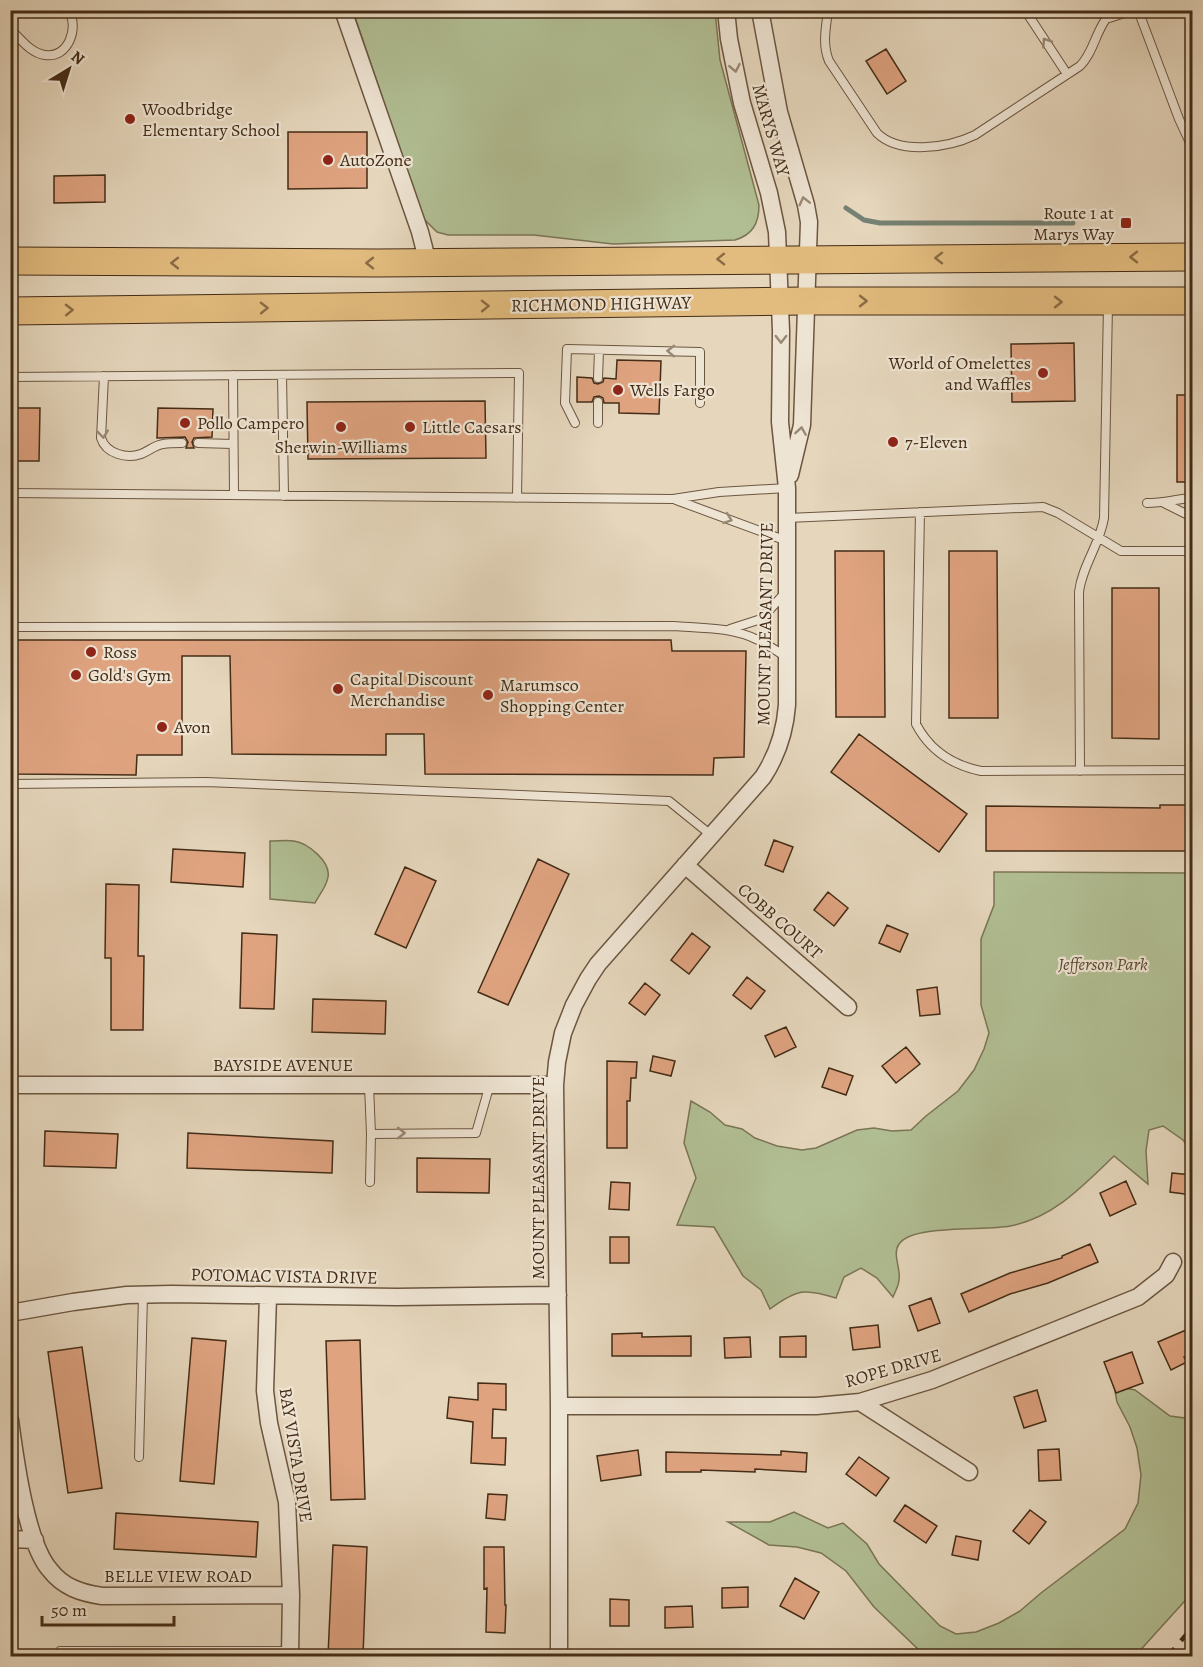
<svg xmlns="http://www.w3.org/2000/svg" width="1203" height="1667" font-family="Alegreya,serif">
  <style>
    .green { fill: #b1be93; stroke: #7a7554; stroke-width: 1.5 }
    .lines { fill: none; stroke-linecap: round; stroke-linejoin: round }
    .stream { stroke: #758172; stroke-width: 5 }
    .building { fill: #dfa380; stroke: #442c16; stroke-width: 1.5 }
    .service-casing { stroke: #6c5640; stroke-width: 10 }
    .minor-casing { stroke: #6c5640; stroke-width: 19 }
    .primary-casing { stroke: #442c16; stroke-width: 29 }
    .service { stroke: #eee4d3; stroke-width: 8 }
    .minor { stroke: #eee4d3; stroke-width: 16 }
    .primary { stroke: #e2bb7e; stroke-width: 27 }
    .rail { stroke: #442c16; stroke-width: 4.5; stroke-dasharray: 10 10; stroke-linecap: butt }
    .oneway { stroke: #998874 }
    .oneway2 { stroke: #8b6c45 }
    .poi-dot { fill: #8f2418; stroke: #eee4d3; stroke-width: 2 }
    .labels { text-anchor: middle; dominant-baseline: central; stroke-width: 4.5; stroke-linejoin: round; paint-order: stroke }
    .poi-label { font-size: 18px; fill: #442c16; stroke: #eee4d3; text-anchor: start }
    .street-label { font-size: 18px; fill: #442c16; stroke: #eee4d3 }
    .park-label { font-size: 18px; font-style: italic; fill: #5a492f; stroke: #eee4d3 }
  </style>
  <rect width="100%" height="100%" fill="#e5d6bc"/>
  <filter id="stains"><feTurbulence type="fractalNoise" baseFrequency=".00333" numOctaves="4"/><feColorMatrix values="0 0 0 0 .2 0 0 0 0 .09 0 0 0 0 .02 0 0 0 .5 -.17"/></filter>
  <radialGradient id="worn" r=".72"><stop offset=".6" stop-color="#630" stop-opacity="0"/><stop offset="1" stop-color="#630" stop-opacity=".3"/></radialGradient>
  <path class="green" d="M353 11H715L720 60 759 205C759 224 752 235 735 240L613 244 534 235H448L437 232 423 218Z
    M270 841C278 841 287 840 294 841 308 843 331 862 328 877 327 886 319 895 315 903L270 899Z
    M994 872 1192 873V1152L1183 1140 1163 1126 1149 1130 1146 1151 1148 1184 1114 1156C1083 1186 1053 1218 1010 1226 986 1231 912 1224 899 1244 892 1254 901 1268 899 1280 899 1285 895 1292 893 1297L877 1278 861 1268 844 1277 836 1298C805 1288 797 1289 770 1309L761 1290 743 1276 714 1227 677 1225 696 1178 684 1143 691 1101 710 1112 725 1125 742 1129 755 1138 777 1146 802 1150 816 1148 857 1130 874 1128 892 1131 911 1130 926 1116 958 1091 974 1070 984 1049 989 1033 981 1005V939L994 905Z
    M1114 1386 1135 1390 1170 1416 1192 1419V1593L1135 1656H923L922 1653 874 1607 846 1571 821 1553 797 1547 769 1545 728 1522H770L794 1512 828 1528 843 1523 867 1544 879 1564 940 1626 956 1634 976 1632 999 1623 1020 1611 1041 1593 1125 1529 1138 1503 1141 1475 1137 1448 1130 1427 1117 1402Z"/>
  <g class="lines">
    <path class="stream" d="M846 208 864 220 880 223H1073"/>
  </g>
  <path class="building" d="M886 49 906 81 887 94 866 61Z
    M288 132H367V188L288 189Z
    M105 175V202L54 203V176Z
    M1074 343 1075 401 1012 402 1011 344Z
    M617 360 661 361 659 414 619 413V403H604L603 398 599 396 594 397 592 402H577V377L592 378 594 383 598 384 603 382 604 378 616 379Z
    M1177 395H1192V482H1177Z
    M485 401 486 458 308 459 307 402Z
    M10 408H40L39 461H10Z
    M158 408 213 409 212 437 194 438 192 442 194 448H186L188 442 185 437 157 438Z
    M835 551H884L885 717H836Z
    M949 551H997L998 718H949Z
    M1112 588H1159V739L1112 738Z
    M10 640H671L672 651H746L744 757 714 758 713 775 425 774 424 734H386V755L232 754 230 656H182V755H137L136 775 14 774V735H10Z
    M859 734 967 814 939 852 831 772Z
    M1160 805H1192V851H986V806L1160 808Z
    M774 840 793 847 783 872 765 865Z
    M173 849 245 853 243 887 171 882Z
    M538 859 569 874 508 1005 478 992Z
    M405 867 436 881 406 948 375 934Z
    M106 884 139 885 138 956H144L143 1030H111V958H105Z
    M828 892 848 908 834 926 814 910Z
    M887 925 908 934 900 952 879 943Z
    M242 933 277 935 274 1009 240 1008Z
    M692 933 710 947 689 974 671 960Z
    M747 977 765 991 751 1009 733 995Z
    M645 983 660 995 645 1015 629 1003Z
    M937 987 940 1014 920 1016 917 990Z
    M313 999 386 1001 385 1034 312 1032Z
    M786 1027 796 1047 775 1057 765 1036Z
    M906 1047 920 1064 896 1083 882 1066Z
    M653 1056 675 1061 671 1076 650 1071Z
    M607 1061 637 1062 636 1078H631L630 1101H627V1148H607Z
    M829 1068 853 1076 846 1095 822 1087Z
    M45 1131 118 1134 116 1168 44 1166Z
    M188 1133 333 1141 332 1173 187 1168Z
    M417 1158 490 1159 489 1193 417 1192Z
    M1172 1173 1192 1175V1195L1170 1192Z
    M1126 1181 1136 1204 1110 1216 1100 1193Z
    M611 1182 630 1183 629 1210 609 1209Z
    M610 1237H629V1263H610Z
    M1090 1244 1098 1262 1048 1283 1010 1294 969 1312 961 1294 1010 1273 1062 1258V1256Z
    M931 1298 940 1323 918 1331 909 1306Z
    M878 1325 880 1347 853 1350 850 1328Z
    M1186 1330 1192 1345V1353L1184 1357 1187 1362 1171 1370 1158 1342Z
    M642 1333V1337L691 1336V1356H612V1334Z
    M806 1336V1357H780V1337Z
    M750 1337 751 1357 725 1358 724 1338Z
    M192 1338 226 1341 214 1484 180 1481Z
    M360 1340 365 1499 331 1500 326 1341Z
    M82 1347 102 1488 68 1493 48 1352Z
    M1132 1352 1143 1383 1116 1393 1104 1362Z
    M478 1383 506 1384V1410L493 1409 492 1438H506L505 1465 471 1463 473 1422 447 1418 449 1397 478 1400Z
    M1037 1390 1046 1421 1024 1428 1014 1397Z
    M1059 1449 1061 1480 1039 1481 1038 1450Z
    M638 1450 641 1475 601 1481 597 1456Z
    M781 1451 807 1453 806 1472 755 1469V1472L701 1470V1472H666V1452L781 1455Z
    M859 1457 889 1478 876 1496 846 1474Z
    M488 1494 507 1495 505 1520 486 1518Z
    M905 1505 937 1526 926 1543 894 1521Z
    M1030 1510 1046 1522 1029 1544 1013 1531Z
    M116 1513 258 1522 256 1557 114 1549Z
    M956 1536 981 1541 978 1560 952 1555Z
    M333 1545 367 1547 363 1656H328Z
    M484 1547H504L505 1605H506L505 1633 486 1632 487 1588 484 1589Z
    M795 1578 819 1592 804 1619 780 1606Z
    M748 1587V1607L722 1608V1588Z
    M610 1599 629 1600V1626H610Z
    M692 1606 693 1627 665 1628V1607Z"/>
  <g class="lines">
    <g class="service-casing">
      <path id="service" d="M828 10C826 28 822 44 829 61L877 133C899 155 948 148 975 135L1080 66C1093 53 1095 34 1106 19L1134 10
        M1025 10 1067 74
        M1138 10 1179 119 1192 147
        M10 29C20 38 30 53 45 55 68 59 80 27 68 10
        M233 375 234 495
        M282 375 284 496
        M104 376 101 438C106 454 127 459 141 454 149 451 155 445 163 444 169 443 176 443 182 443
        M10 377 519 373 517 498
        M598 378 599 350
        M575 423 565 403 567 349 700 352V403
        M598 423V402
        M198 443 233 444
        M10 493 673 499 719 492 787 488
        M676 500 787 541
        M1147 503C1163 503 1177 499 1192 498
        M1164 503 1192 517
        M920 512 916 724C930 751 952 765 981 771L1192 770
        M787 518 1043 507 1058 513 1121 551H1192
        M10 627 674 626C702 628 732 627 758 640 767 644 777 651 786 657
        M730 629 761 619 785 593
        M1080 771 1079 592C1082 566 1100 544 1104 518L1108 305
        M10 784 206 782 669 801 711 835
        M369 1085 371 1134 476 1133 490 1084
        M370 1182 371 1134
        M139 1457 143 1295
        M60 1651H290"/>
    </g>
    <g class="minor-casing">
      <path id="minor" d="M343 10 420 232 428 263
        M760 10 779 112 806 205 809 222 802 425 790 475
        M685 865 848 1007
        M10 1085H555
        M268 1296 265 1391 269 1423 287 1502 291 1595 290 1656
        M10 1313 73 1302 127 1295 171 1294 397 1297 558 1295
        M860 1402 969 1472
        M559 1406H816L860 1402 932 1380 1138 1297 1166 1275 1173 1262
        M10 1420C15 1457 26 1543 50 1570 63 1587 81 1593 102 1596L291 1595
        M10 1539 35 1540
        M559 1656V1406L555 1085 557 1062 563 1033 574 1005 588 979 598 964 763 777C778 754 785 732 787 705V488L780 422 781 331 777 232 769 193 742 103 729 39 726 10"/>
    </g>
    <g class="primary-casing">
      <path id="primary" d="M10 261 377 263 1192 257
        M10 311 805 301H1192"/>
    </g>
    <use href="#service" class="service"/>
    <use href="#minor" class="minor"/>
    <use href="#primary" class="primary"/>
    <path class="rail" d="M1168 1656 1192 1628
      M1183 1656 1192 1645"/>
  </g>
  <defs><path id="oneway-chevron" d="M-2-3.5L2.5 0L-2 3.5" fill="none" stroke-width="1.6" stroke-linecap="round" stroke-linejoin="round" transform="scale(1.5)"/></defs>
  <g class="oneway">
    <use href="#oneway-chevron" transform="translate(1046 42) rotate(-124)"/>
    <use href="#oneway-chevron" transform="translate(735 68) rotate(79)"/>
    <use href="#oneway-chevron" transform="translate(804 201) rotate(-104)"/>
    <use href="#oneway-chevron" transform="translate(781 339) rotate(90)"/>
    <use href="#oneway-chevron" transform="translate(671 351) rotate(-179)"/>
    <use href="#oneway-chevron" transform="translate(801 431) rotate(-81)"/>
    <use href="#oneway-chevron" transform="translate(103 434) rotate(84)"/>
    <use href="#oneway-chevron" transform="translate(728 519) rotate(20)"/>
    <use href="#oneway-chevron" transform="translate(401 1133)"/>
  </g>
  <g class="oneway2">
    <use href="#oneway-chevron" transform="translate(1134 257) rotate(180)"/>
    <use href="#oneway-chevron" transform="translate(939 258) rotate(180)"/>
    <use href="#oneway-chevron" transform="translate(721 259) rotate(179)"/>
    <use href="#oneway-chevron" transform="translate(175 263) rotate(-180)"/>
    <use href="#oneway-chevron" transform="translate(370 263) rotate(-180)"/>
    <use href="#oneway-chevron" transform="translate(863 301)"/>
    <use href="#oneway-chevron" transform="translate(1058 302)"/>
    <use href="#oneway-chevron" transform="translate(485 306) rotate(-1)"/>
    <use href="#oneway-chevron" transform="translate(264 308) rotate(-1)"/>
    <use href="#oneway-chevron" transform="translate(69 310) rotate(-1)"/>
  </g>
  <g class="poi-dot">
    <circle cx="130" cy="119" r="6"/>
    <circle cx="328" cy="160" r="6"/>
    <rect x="1120" y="217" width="12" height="12" rx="3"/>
    <circle cx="1043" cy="373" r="6"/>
    <circle cx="618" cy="390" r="6"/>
    <circle cx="185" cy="423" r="6"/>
    <circle cx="341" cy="427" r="6"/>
    <circle cx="410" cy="427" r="6"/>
    <circle cx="893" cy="442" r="6"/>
    <circle cx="91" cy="652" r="6"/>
    <circle cx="76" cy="675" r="6"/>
    <circle cx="338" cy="689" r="6"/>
    <circle cx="488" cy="695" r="6"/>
    <circle cx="162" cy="727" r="6"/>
  </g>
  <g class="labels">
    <g class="poi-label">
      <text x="142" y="109">Woodbridge<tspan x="142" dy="21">Elementary School</tspan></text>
      <text x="340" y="160">AutoZone</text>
      <text x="1114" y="213" text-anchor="end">Route 1 at<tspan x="1114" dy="21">Marys Way</tspan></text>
      <text x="1031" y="363" text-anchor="end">World of Omelettes<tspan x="1031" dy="21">and Waffles</tspan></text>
      <text x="630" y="390">Wells Fargo</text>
      <text x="197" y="423">Pollo Campero</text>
      <text x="422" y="427">Little Caesars</text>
      <text x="905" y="442">7-Eleven</text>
      <text x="341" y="447" text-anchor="middle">Sherwin-Williams</text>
      <text x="103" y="652">Ross</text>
      <text x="88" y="675">Gold's Gym</text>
      <text x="350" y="679">Capital Discount<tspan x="350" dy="21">Merchandise</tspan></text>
      <text x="500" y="685">Marumsco<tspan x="500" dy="21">Shopping Center</tspan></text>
      <text x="174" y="727">Avon</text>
    </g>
    <g class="street-label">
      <text transform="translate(771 130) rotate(74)">MARYS WAY</text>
      <text transform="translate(601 304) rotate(-1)">RICHMOND HIGHWAY</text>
      <text transform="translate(765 624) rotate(-89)">MOUNT PLEASANT DRIVE</text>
      <text transform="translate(780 921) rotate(41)">COBB COURT</text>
      <text x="283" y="1065">BAYSIDE AVENUE</text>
      <text transform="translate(538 1178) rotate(-90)">MOUNT PLEASANT DRIVE</text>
      <text transform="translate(284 1276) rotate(1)">POTOMAC VISTA DRIVE</text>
      <text transform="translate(893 1368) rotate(-16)">ROPE DRIVE</text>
      <text transform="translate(296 1455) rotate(81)">BAY VISTA DRIVE</text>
      <text x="178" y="1576">BELLE VIEW ROAD</text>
    </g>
    <g class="park-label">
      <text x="1103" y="964">Jefferson Park</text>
    </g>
  </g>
  <rect width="1203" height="1667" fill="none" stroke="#e5d6bc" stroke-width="36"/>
  <rect x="12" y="12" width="1179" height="1643" fill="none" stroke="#442c16" stroke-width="3"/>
  <rect x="18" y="18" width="1167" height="1631" fill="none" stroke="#442c16" stroke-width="1.5"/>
  <g transform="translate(69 69) rotate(38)" stroke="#eee4d3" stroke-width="4.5" paint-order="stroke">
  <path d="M0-4.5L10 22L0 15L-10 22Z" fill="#442c16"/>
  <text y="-9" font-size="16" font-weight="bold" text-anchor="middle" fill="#442c16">N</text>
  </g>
  <path d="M42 1616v9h132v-9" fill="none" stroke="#442c16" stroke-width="3"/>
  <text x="51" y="1616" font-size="18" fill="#442c16" stroke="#eee4d3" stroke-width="4.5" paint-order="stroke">50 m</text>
  <rect width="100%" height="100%" filter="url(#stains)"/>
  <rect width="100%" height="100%" fill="url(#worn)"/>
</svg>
